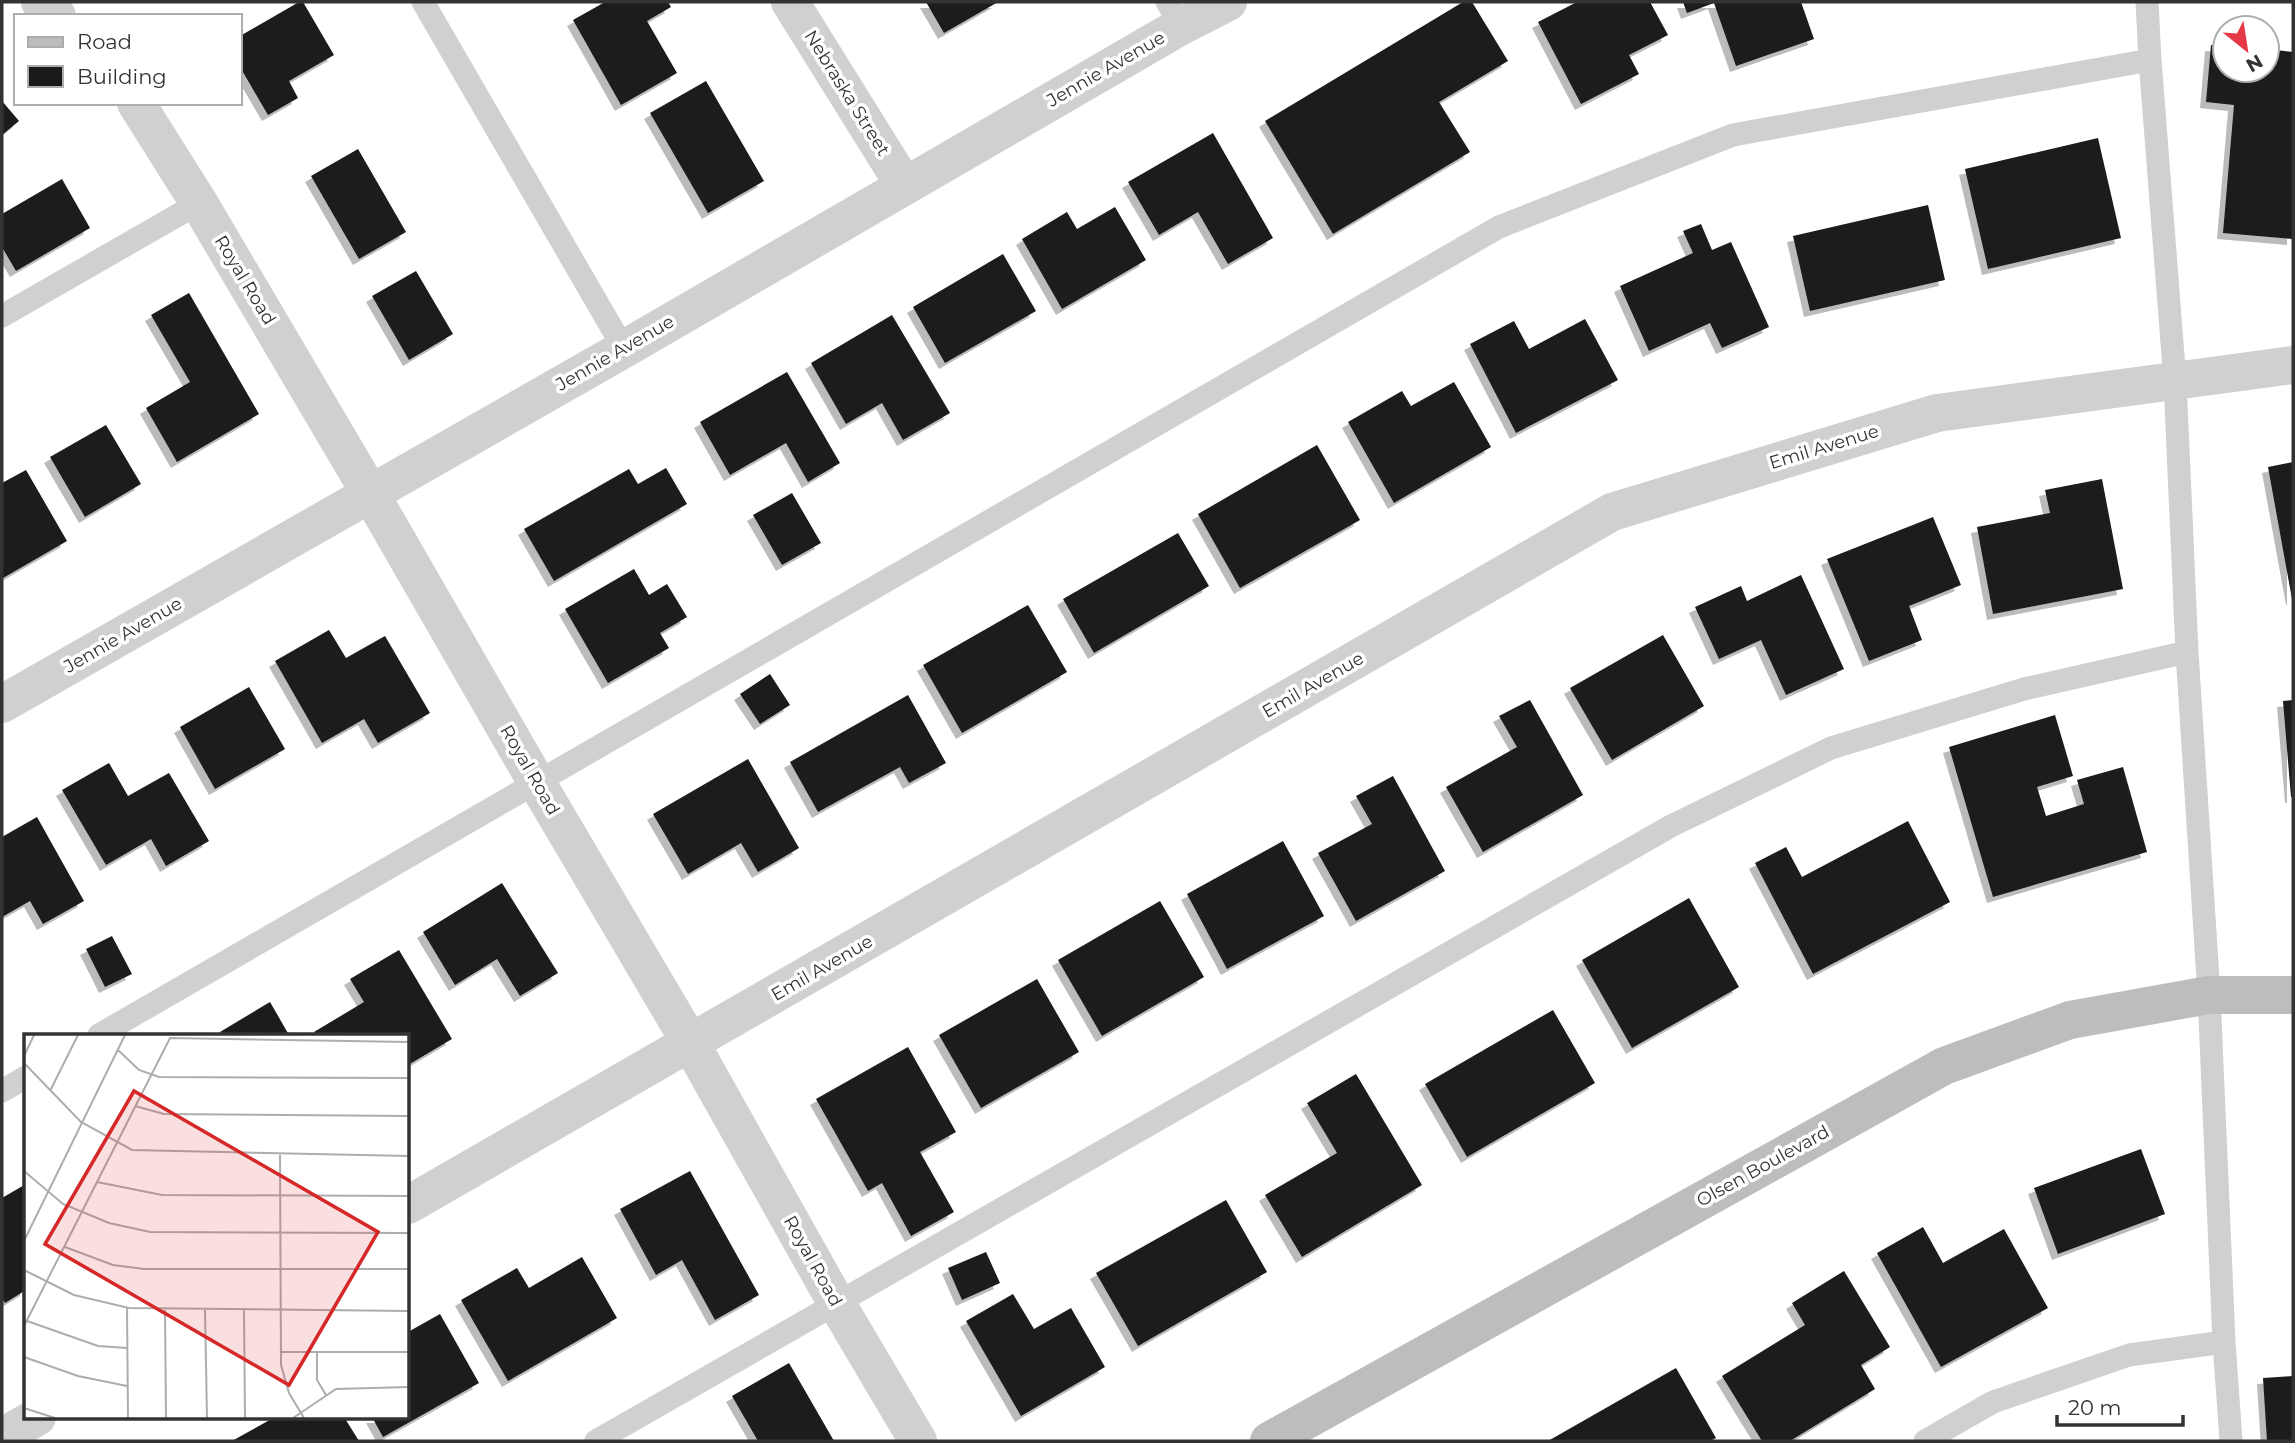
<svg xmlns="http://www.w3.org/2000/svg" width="2295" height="1443" font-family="Montserrat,sans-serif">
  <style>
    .building { fill: #1a1a1a; filter: url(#shadow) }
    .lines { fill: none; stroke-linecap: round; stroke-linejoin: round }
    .service { stroke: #d0d0d0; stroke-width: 23 }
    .minor { stroke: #d0d0d0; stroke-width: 38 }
    .secondary { stroke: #bdbdbd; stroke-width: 38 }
    .labels { text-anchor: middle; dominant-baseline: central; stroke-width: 7; stroke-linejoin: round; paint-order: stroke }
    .street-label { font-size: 18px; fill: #333; stroke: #fff }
    .inset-road { fill: none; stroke: #adadad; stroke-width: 2 }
    .view { fill: #d62828; fill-opacity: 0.15; stroke: #d62828; stroke-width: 3.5 }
    .inset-edge { fill: none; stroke: #333; stroke-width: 3.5 }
  </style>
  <defs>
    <filter id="shadow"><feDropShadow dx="-6" dy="6" stdDeviation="0" flood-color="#0004"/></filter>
  </defs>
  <rect width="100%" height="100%" fill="#fff"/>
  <path class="building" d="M299 2H303L334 55 289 81 298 98 268 115 240 67V36Z
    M605 2H668L671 7 647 21 677 73 621 105 573 20Z
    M926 2H998L944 33Z
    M1463 2H1472L1508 61 1439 102 1470 152 1333 234 1265 121Z
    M1577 2H1650L1668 35 1629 55 1639 74 1581 104 1538 22Z
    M1683 2H1801L1814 39 1736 66 1714 3 1687 13Z
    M2211 45 2225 46V70H2267V49L2293 52V239L2223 233 2234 105 2206 102Z
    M706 81 764 181 708 213 650 113Z
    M2 101 19 121 2 135Z
    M1213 133 1273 238 1228 264 1198 212 1159 235 1128 182Z
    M2098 138 2121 238 1988 269 1965 169Z
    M358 149 406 232 359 259 311 176Z
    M62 179 90 228 16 271 2 247V214Z
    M1928 205 1945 280 1810 311 1793 236Z
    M1115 207 1146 260 1062 309 1022 239 1067 212 1077 229Z
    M1701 224 1712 250 1731 242 1769 327 1722 348 1710 323 1649 351 1620 286 1693 253 1683 231Z
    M1003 254 1036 311 945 363 913 307Z
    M416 271 453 334 409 360 372 296Z
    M189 293 259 414 177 462 146 408 190 382 151 315Z
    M892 315 950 413 903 440 882 403 846 424 811 363Z
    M1585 319 1618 380 1516 433 1470 344 1514 321 1529 349Z
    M787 372 840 463 808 482 786 443 730 475 700 422Z
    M1454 382 1491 447 1394 503 1348 422 1402 391 1411 406Z
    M106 425 141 484 85 517 50 457Z
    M1317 445 1360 520 1240 588 1198 514Z
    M2293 462V599H2292L2268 467Z
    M666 468 687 504 554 581 524 529 629 469 638 484Z
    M26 470 67 541 3 578 2 575V483Z
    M2102 479 2123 589 1993 614 1977 527 2050 513 2045 490Z
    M792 493 821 543 782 565 753 515Z
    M1933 517 1961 585 1909 606 1922 640 1869 661 1827 559Z
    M1178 533 1209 586 1094 653 1063 599Z
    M634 569 649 595 667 584 687 617 660 633 669 648 608 683 565 609Z
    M1801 575 1844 669 1786 695 1761 640 1719 659 1695 607 1741 586 1747 601Z
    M1028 605 1067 672 962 733 923 665Z
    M329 630 346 658 385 636 430 713 378 743 364 719 322 743 275 661Z
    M1663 635 1704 706 1612 760 1570 688Z
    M770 674 790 705 760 724 740 694Z
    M249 687 285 749 215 789 180 727Z
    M908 695 946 763 909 783 900 767 818 812 790 762Z
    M1530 700 1583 795 1483 852 1446 787 1517 747 1499 716Z
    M2293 700V797H2291L2283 701Z
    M2055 715 2073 776 2037 787 2046 816 2084 804 2077 780 2123 767 2147 852 1993 897 1949 747Z
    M748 759 799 848 758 872 741 843 688 874 653 814Z
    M109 763 128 796 169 773 209 841 166 866 151 839 106 865 62 790Z
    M1393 776 1445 871 1356 921 1318 853 1372 824 1356 796Z
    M37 817 84 901 43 924 30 901 2 917V837Z
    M1908 821 1950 902 1813 974 1755 863 1786 847 1802 877Z
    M1283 841 1324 916 1227 969 1187 894Z
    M502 883 558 973 520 996 497 959 455 985 423 932Z
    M1689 898 1739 987 1632 1048 1582 960Z
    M1160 901 1204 977 1102 1036 1058 960Z
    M112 936 132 974 105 987 86 949Z
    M399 950 452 1039 408 1065V1035H316L314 1032 364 1002 350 979Z
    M1037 979 1079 1052 981 1108 939 1035Z
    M270 1002 289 1035H223L220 1032Z
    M1553 1010 1595 1083 1467 1157 1425 1084Z
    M908 1047 956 1132 920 1152 954 1212 911 1236 882 1183 868 1191 816 1099Z
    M1356 1074 1422 1185 1302 1257 1265 1195 1337 1153 1307 1103Z
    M2141 1149 2165 1214 2058 1254 2034 1188Z
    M690 1171 759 1295 715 1320 682 1260 656 1275 620 1209Z
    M26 1184V1264L24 1266 26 1270V1290L5 1303 2 1298V1198Z
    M1226 1200 1267 1272 1138 1346 1096 1273Z
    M1923 1227 1943 1263 2004 1229 2048 1308 1941 1367 1877 1253Z
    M986 1252 1000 1283 962 1300 948 1268Z
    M582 1257 617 1318 508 1381 461 1300 517 1268 529 1288Z
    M1844 1271 1890 1347 1861 1365 1875 1389 1790 1441H1762L1722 1376 1805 1325 1792 1303Z
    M1013 1294 1034 1329 1071 1308 1105 1367 1021 1416 966 1321Z
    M440 1314 479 1383 383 1437 372 1417H408V1332Z
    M789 1363 834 1441H758L732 1396Z
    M1676 1368 1716 1438 1710 1441H1548Z
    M2293 1376V1441H2267L2263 1378Z
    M275 1417H344L359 1441H232Z"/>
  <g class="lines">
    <path class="service" d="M423 2 624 349
      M1167 2 1181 26
      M2147 2 2150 60 2175 381 2187 652 2209 995 2224 1342 2231 1441
      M2 316 199 203
      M99 1035 1499 227 1733 135 2150 60
      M2 1091 26 1077
      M596 1441 1671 826 1831 748 2024 689 2187 652
      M1925 1441 1993 1402 2129 1355 2224 1342"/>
    <path class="minor" d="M40 2 57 16
      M790 2 904 185
      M136 103 199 203 370 493 537 783 691 1044 837 1304 918 1441
      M2 704 624 349 1181 26 1228 2
      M408 1205 1612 512 1937 413 2293 365
      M2 1437 37 1417"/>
    <path class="secondary" d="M1269 1441 1944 1066 2070 1020 2209 995H2293"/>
  </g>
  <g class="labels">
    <g class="street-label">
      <text transform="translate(1106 69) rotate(-30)">Jennie Avenue</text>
      <text transform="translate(847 93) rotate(58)">Nebraska Street</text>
      <text transform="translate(245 280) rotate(59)">Royal Road</text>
      <text transform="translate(615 353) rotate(-30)">Jennie Avenue</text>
      <text transform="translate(1824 447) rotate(-17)">Emil Avenue</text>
      <text transform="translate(123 635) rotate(-30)">Jennie Avenue</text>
      <text transform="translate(1313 685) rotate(-30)">Emil Avenue</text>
      <text transform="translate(530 770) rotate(60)">Royal Road</text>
      <text transform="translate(822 968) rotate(-30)">Emil Avenue</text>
      <text transform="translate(1763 1166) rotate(-29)">Olsen Boulevard</text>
      <text transform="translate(813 1261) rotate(61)">Royal Road</text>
    </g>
  </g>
  <g transform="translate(24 1034)">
    <rect width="385" height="385" fill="#fff"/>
    <path class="inset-road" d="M94 16 115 36 135 43 385 44M0 22 10 1M0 29 57 88 108 116 385 122M26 57 54 1M111 72 140 80 385 82M256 121 257 331 265 359 280 384M0 137 39 170 85 189 126 198 385 199M73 148 138 161 385 162M0 207 101 1M41 213 89 231 120 235H385M0 236 50 261 105 274 385 277M103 274 104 384M141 276 142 384M181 276 183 384M220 276 221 384M3 287 74 312 103 314M0 292 146 4 385 8M257 318H385M293 318V346L302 361M0 323 54 342 103 352M0 374 31 384M269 384 312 355 385 353"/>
    <path class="view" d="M110 57 354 198 265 351 21 210Z"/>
    <rect width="385" height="385" class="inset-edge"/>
  </g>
  <rect width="2295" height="1443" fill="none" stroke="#333333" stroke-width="7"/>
  <rect x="14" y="14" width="228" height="91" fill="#ffffff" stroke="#adadad" stroke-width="2"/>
  <rect x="28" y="37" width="35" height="10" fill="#bdbdbd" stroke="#adadad" stroke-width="2"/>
  <text x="77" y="49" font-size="21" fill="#333333">Road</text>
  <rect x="28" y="66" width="35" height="21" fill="#1a1a1a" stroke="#adadad" stroke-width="2"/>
  <text x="77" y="84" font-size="21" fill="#333333">Building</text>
  <g transform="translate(2246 49) rotate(150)"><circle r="33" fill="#ffffff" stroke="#adadad" stroke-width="2"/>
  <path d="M0-5L12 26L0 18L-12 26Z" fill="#e63946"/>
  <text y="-10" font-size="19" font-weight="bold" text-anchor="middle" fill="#333333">N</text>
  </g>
  <path d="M2057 1415v10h126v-10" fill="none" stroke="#333333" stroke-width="3.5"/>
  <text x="2068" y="1415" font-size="21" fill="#333333" stroke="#ffffff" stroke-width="5" paint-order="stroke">20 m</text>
</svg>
